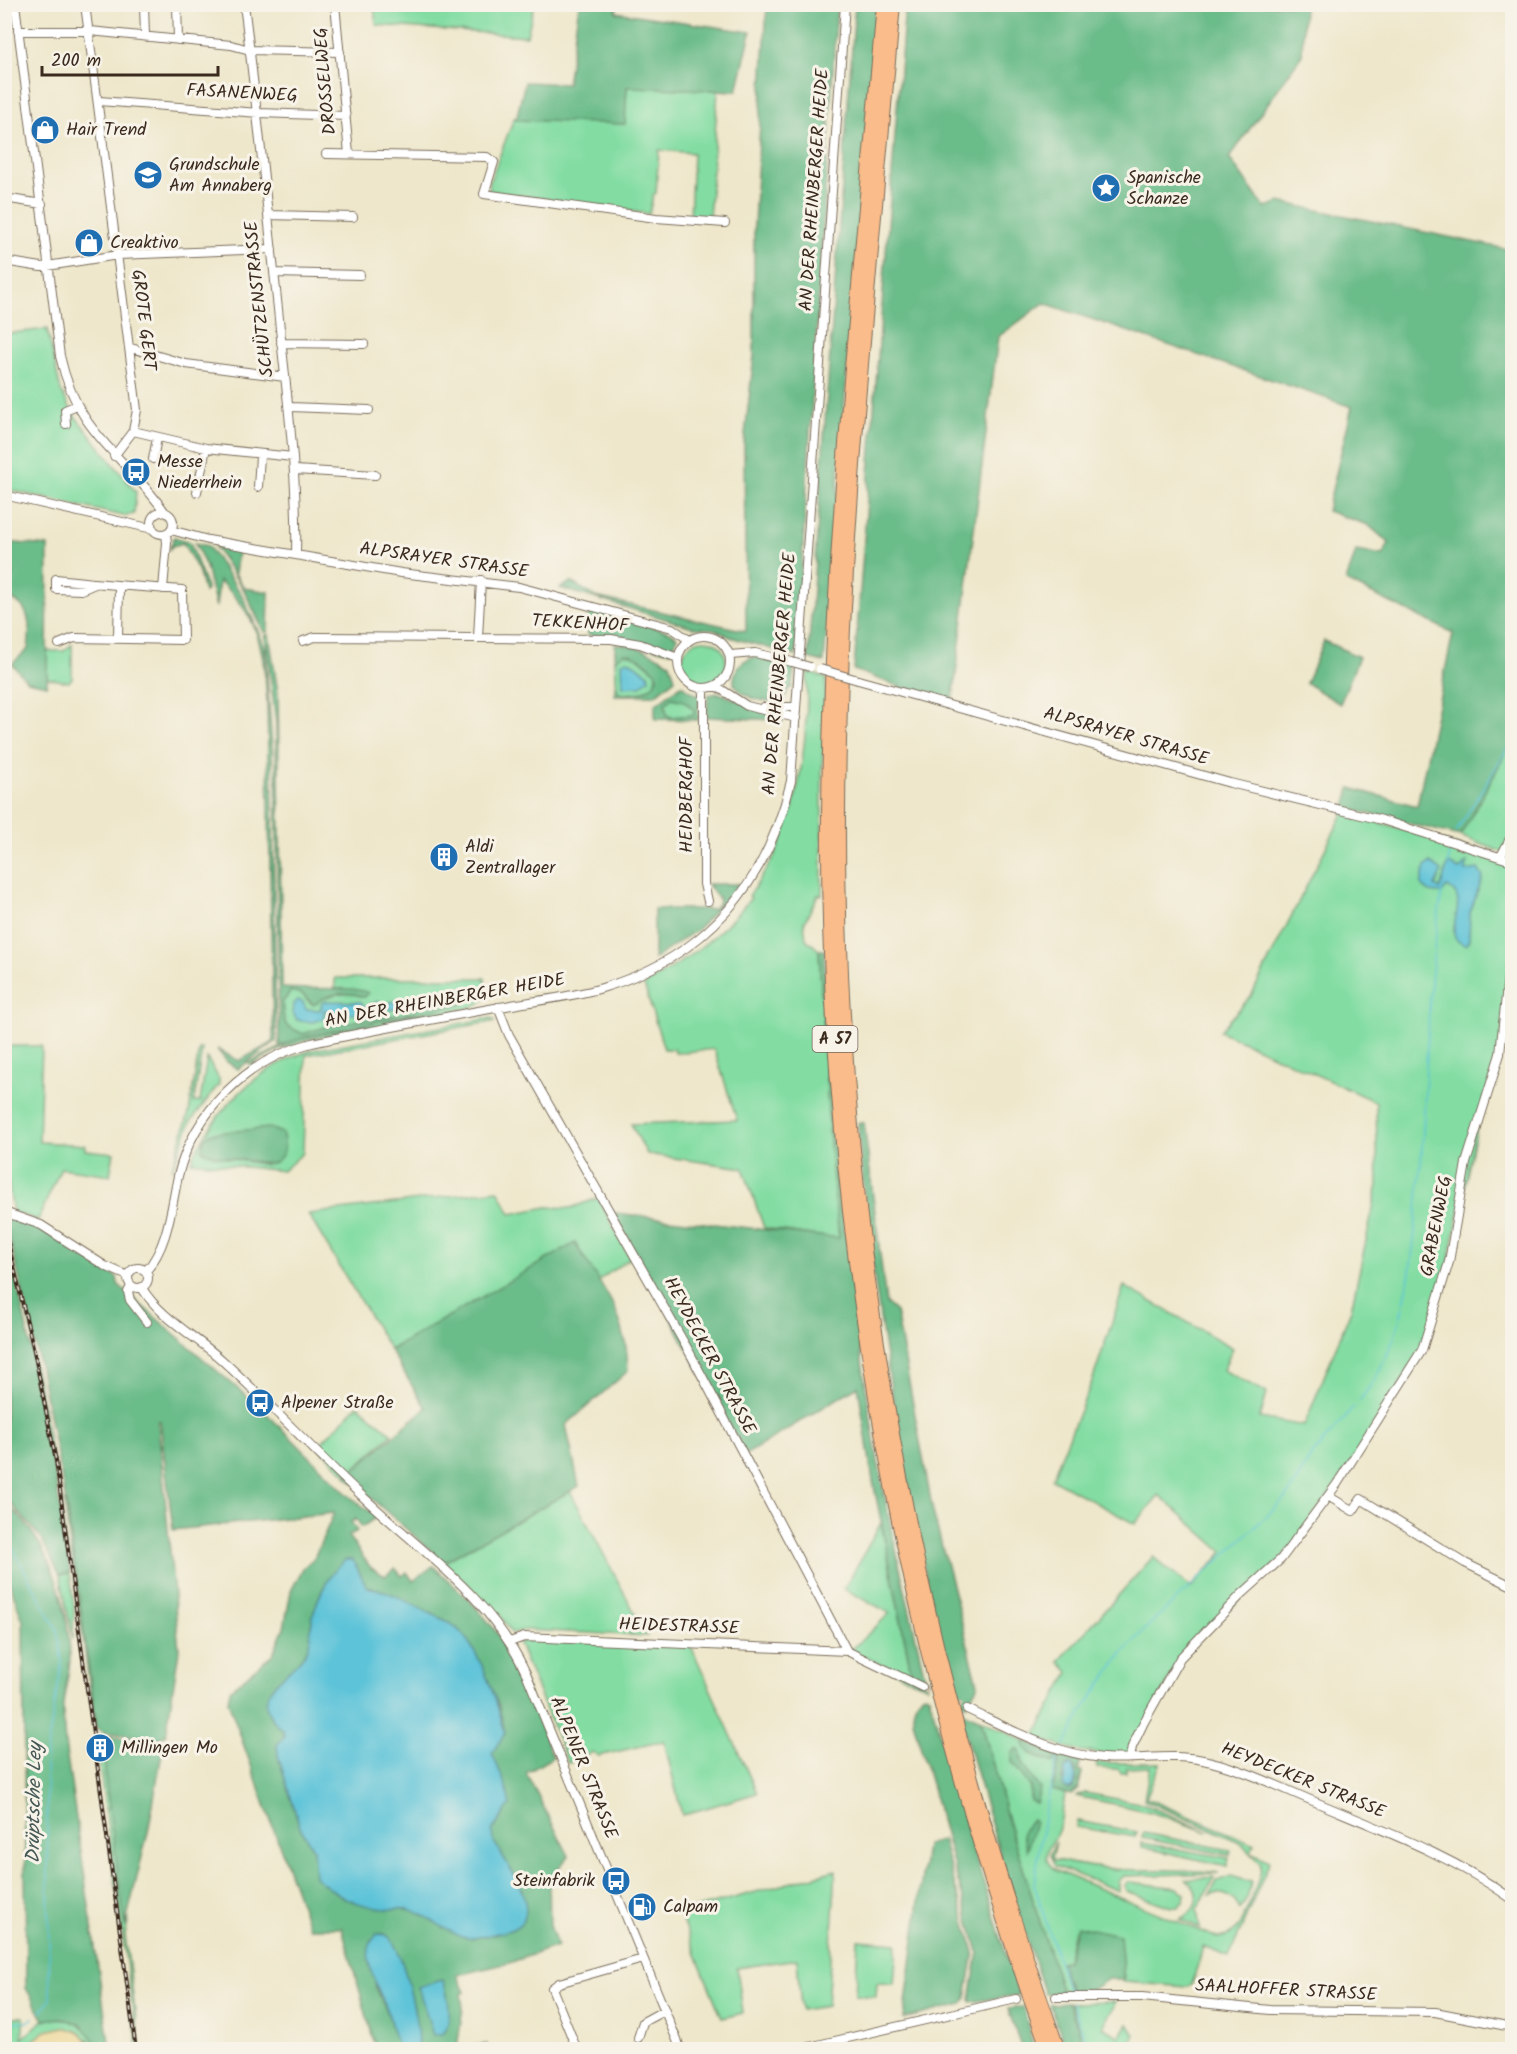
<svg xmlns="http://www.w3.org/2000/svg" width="1517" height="2054" font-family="Kalam,sans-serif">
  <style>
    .green { fill: #83dda3; stroke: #5f8460; stroke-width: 1.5; fill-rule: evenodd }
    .forest { fill: #6abc89; stroke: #527354; stroke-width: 1.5; fill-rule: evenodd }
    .sand { fill: #eeda9e; stroke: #94825e; stroke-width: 1.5 }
    .water { fill: #5bc3d8; stroke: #4b767b; stroke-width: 1.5 }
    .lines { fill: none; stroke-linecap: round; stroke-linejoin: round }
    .stream { stroke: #5bc3d8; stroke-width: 1.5 }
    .minor-tunnel { stroke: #cac1a8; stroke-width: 8; stroke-dasharray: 8 4; stroke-linecap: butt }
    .minor-casing { stroke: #7a6c5b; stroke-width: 10 }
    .highway-casing { stroke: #7a6c5b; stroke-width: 14 }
    .minor { stroke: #fff; stroke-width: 8 }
    .highway { stroke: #f9bc8a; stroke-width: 12 }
    .rail-casing { stroke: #3b2a1e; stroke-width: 4 }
    .rail { stroke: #f7f3e8; stroke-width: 1.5; stroke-dasharray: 4.5; stroke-linecap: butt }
    .minor-bridge-casing { stroke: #7a6c5b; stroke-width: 10; stroke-linecap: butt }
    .minor-bridge { stroke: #fff; stroke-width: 8 }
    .labels { text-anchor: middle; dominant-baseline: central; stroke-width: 6; stroke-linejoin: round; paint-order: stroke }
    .shield { fill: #f7f3e8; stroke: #73665b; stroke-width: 1.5 }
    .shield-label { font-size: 16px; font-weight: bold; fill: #3b2a1e }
    .street-label { font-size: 18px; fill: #3b2a1e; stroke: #f7f3e8 }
    .poi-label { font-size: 18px; fill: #3b2a1e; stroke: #f7f3e8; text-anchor: start }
    .water-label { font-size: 20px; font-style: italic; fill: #455856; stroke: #f7f3e8 }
  </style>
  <rect width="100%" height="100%" fill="#f7f3e8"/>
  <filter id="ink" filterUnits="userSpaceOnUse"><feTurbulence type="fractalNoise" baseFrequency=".0167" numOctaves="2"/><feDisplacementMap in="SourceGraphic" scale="12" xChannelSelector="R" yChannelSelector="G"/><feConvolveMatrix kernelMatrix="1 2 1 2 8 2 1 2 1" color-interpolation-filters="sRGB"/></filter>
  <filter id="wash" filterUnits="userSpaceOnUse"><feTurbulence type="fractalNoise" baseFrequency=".008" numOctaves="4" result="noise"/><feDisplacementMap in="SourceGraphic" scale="24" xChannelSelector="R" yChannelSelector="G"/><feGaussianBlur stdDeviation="1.35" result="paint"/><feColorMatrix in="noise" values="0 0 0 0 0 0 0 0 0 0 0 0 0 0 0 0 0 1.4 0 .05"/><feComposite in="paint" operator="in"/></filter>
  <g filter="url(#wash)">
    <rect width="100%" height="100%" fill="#eee7cb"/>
    <path class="green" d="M374 5V4L534 5 527 36 376 25Z
      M627 87 718 90 709 220 690 219 693 153 659 150 656 193 653 195 649 214 489 191 490 181 514 118 624 124Z
      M47 329 61 391 74 415 136 492 134 514 123 516 5 489 4 334Z
      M682 662a22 22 0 1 1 44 0a22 22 0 1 1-44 0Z
      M72 644V678L69 682 47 678V651H64Z
      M625 653 636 656 656 672 655 683C646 693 629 698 617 692L615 660Z
      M807 672 826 678 822 770V895H818L804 923 806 939 819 950 830 1144 839 1239 764 1228 743 1168 647 1154 631 1124 737 1120 714 1049 675 1053 674 1049H664L644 985C688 959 719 937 751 898L749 896C758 882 768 868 776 853 802 799 808 731 807 672Z
      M672 698 684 701 694 710 693 715 671 717 667 715 665 704Z
      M1512 742V856L1460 836Z
      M1344 812 1512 861V937L1500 1054 1479 1117 1449 1262 1422 1350 1337 1484 1281 1559 1180 1658 1131 1754C1090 1755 1072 1751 1034 1737L1069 1672 1059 1661 1153 1557 1191 1588 1223 1552 1159 1495 1135 1524 1052 1479 1093 1379 1124 1286 1233 1348 1223 1370 1267 1393 1260 1418 1304 1426 1351 1310 1378 1185 1376 1102 1220 1031 1251 996Z
      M335 978H485C487 995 487 1003 469 1008L306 1040 274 1052 251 1065 249 1063 298 1039 463 1004 460 997 418 1002 414 1012 332 1025 303 1034 287 1026 284 1020 282 1003 291 991 302 994 311 1004H316C327 992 349 992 364 997L344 988 335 991Z
      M491 1018 495 1021 306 1055 303 1153 283 1171 191 1161C216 1109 256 1067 312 1050ZM212 1133 267 1165 216 1156 203 1151 204 1139Z
      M5 1046H42L39 1142 85 1145V1150L114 1153 110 1175 61 1168 38 1220 13 1212 5 1165Z
      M199 1049H202L194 1102H200L207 1058 219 1079V1084L191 1121 172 1169 189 1113Z
      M498 1190 511 1214 547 1207 571 1208 598 1198 630 1258 598 1281 575 1244 390 1350 308 1214Z
      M358 1405 392 1434 347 1475 318 1446Z
      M570 1491 647 1636 526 1630 511 1633 501 1617 444 1562Z
      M64 1501H66L97 1728 95 1727Z
      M881 1523 913 1681 851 1650 890 1613 844 1589Z
      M70 1573 74 1607 73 1640 60 1575Z
      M537 1639 691 1646 757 1793 682 1815 664 1741 598 1756 593 1752 568 1763 518 1642Z
      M981 1720 1025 1741 1024 1744 1031 1754 1054 1763 1057 1755 1060 1756 1052 1789 1065 1794C1063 1806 1062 1819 1058 1831 1053 1845 1035 1857 1057 1871L1217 1938C1224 1937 1230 1936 1235 1931 1243 1922 1263 1874 1261 1863L1240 1842 1144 1800 1150 1767 1126 1768V1773H1121L1118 1769 1097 1768 1096 1763H1160L1146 1798 1254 1844 1251 1852 1270 1861 1229 1957 1203 1947 1192 1985 1187 1987 1124 1982 1125 1976 1074 1930 1067 1961 1060 1962 1070 1991 1062 1992 1008 1821Z
      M106 1751 105 1776 125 1925 129 1917 125 1935 140 2049H138L98 1755Z
      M1085 1793 1144 1804 1208 1832 1151 1812 1077 1796Z
      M1077 1821 1137 1832 1135 1837 1076 1827Z
      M1143 1833 1220 1848 1231 1850 1230 1855 1142 1838Z
      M1056 1841 1052 1859C1080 1866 1112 1870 1140 1870 1167 1870 1192 1869 1219 1873L1124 1876 1118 1881V1891L1055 1866 1050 1855Z
      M1142 1843 1229 1858 1227 1866 1142 1847Z
      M836 1870 827 2006 801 2010 797 1959 737 1968 743 2013 722 2018 679 1913Z
      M1231 1876 1251 1882 1248 1896 1240 1910C1234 1897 1224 1891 1210 1895L1217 1881Z
      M1215 1877 1197 1910 1200 1928 1180 1919C1199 1911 1202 1892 1186 1879Z
      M1129 1882 1178 1888 1185 1894 1184 1901 1178 1907H1171L1126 1891 1124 1885Z
      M858 1940 897 1943 894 1984 877 1983 876 1997 855 1995Z
      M1116 2002 1103 2027 1120 2037 1128 2024 1135 2035 1127 2049H1086L1070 2003Z
      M4 2017H24L22 2038C28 2035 40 2022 43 2021 68 2013 88 2026 100 2049H94L88 2039 46 2031 23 2049H5Z"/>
    <path class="forest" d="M579 5H617L616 12 751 32 737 91 627 87 625 124 516 120 525 82 567 84Z
      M767 5H837L796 656 730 637 714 629 696 628 560 588 571 582 596 597 746 631 744 443 754 355V225Z
      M855 5H876L824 662 808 658Z
      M905 5H1304L1302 55 1229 158 1265 208 1279 202 1512 250V742L1460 836 1345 808 1350 788 1417 806 1453 633 1346 581 1356 551 1383 555 1389 543 1368 525 1327 511 1352 407 1044 303 998 337 952 706 854 670Z
      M174 537 190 542 207 589 204 592 198 570 183 543 172 546 169 550Z
      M5 542 48 546 47 685 27 681 12 664 28 649C31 628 31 601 5 598V585L8 584 13 572 8 571 10 559 5 558Z
      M195 543 208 546 242 595 265 648 272 750 276 1041 238 1069 227 1062 217 1049 239 1061 272 1043 273 1037 267 699C263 648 260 616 219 581L216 607 206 567Z
      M215 547 238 551 235 574 244 588 269 592 268 632H264L243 588Z
      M588 609 670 632 677 637 672 652 588 635Z
      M265 635H269L278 693 282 988C299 990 359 986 368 993L365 997C346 991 328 993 314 1005L302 994 291 991 282 1003 284 1020 287 1026 303 1034 332 1025 414 1012 420 998 450 999 463 997 467 1000 463 1004 309 1036 279 1046 276 722Z
      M1324 641 1359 657 1340 704 1306 683Z
      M615 644C635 644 653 653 670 663L675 679 655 695H615V687L621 694C636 694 655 693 657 675 650 664 637 655 625 653L615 660Z
      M759 657 794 666 792 688H789L784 699C766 705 745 699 734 684 733 669 743 657 759 657Z
      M681 685 699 696 698 720 655 719V705ZM672 698 684 701 694 710 693 715 671 717 667 715 665 704Z
      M719 693 783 718 782 723 777 720 707 717 708 695Z
      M707 884H739L698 929 654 959V909H713L718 905 719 899Z
      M819 950H824C830 1113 847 1273 873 1433 887 1518 908 1602 927 1686L913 1681 873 1481 858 1386 745 1455 614 1213 839 1238 830 1144Z
      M858 1123H864L886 1303 896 1312 933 1512 978 1684 967 1705 955 1698C933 1619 918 1538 903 1457 883 1346 866 1235 858 1123Z
      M270 1128 282 1133C287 1147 285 1157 272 1164L216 1156 202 1150 204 1139 212 1133Z
      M4 1215 33 1224 117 1277 118 1284 126 1292 266 1413 348 1495 377 1517 362 1527 356 1519 351 1522 357 1531 348 1536 371 1568 385 1576 395 1568 402 1576 407 1572 413 1581 433 1566C457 1588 481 1610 500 1637 523 1673 536 1717 553 1757L526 1773 569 1856 549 1879 550 1925 557 1946 509 1963 457 1975 465 1992 461 1994 463 2008 457 2048 487 2044 489 2049H417L418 2043 385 1934H378L371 1940 376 1988 388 2014 399 2049H376L342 1928H309L228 1701 230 1690 273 1654 284 1628 291 1591 303 1568 314 1558 334 1513 173 1530 160 1421H158L179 1650 166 1735 158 1739 103 1732 97 1728 66 1501 37 1353ZM344 1561H353L366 1587 377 1589 452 1624 498 1703 505 1733 491 1753C504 1780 514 1804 492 1831L493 1840 522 1889 453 1931C439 1923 422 1911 406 1909 363 1904 350 1908 316 1877L313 1849 300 1827 278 1756 284 1737 283 1730C238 1694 298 1673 308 1648 311 1640 310 1629 312 1621 316 1599 328 1575 344 1561Z
      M5 1235C33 1347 54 1459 70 1573L60 1575 41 1538 5 1497Z
      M575 1243C604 1291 627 1312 628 1371L566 1425 579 1486 444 1562 346 1476 426 1408 390 1350Z
      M5 1503C49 1539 68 1601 70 1656 70 1673 64 1690 63 1706 63 1719 64 1731 65 1743L110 2049H100L82 2025 62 2018 44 2020 26 1988 23 1621 5 1570Z
      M925 1694 929 1696 972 1846 1019 1995 971 2002 970 1999 978 1952 913 1720C912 1711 915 1698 925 1694Z
      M958 1710 981 1720 1008 1821 1062 1992 1045 1994 1008 1882Z
      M104 1736 164 1742 148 1832 125 1926 105 1776Z
      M1025 1741 1057 1755 1054 1763 1031 1754 1024 1747Z
      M1017 1748 1020 1750 1023 1766 1040 1789 1036 1803 1030 1801V1786L1012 1762V1753Z
      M1060 1756 1081 1761 1078 1771 1082 1772 1078 1789 1071 1795 1052 1790ZM1067 1765 1075 1768 1076 1781 1072 1789 1062 1780Z
      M1032 1819 1035 1822 1027 1850 1022 1832Z
      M942 1840 974 1952 966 1998 962 2004 904 2019 926 1845Z
      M1077 1926 1120 1935 1124 1982 1121 1979H1108L1093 1989 1070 1991 1060 1962 1067 1961Z
      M1070 2003V2007L1086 2049H1067L1049 2004Z
      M1023 2007C1028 2021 1029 2035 1034 2049H1022L1008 2009Z"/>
    <path class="sand" d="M64 2027 81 2033 94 2049H23L46 2031Z"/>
    <path class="water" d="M628 660 648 673 649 679 640 686 623 687 622 662Z
      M1467 862 1466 871 1478 869 1483 877 1470 913 1469 939 1466 945C1436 938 1475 898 1447 887L1442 893C1433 893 1427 893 1421 885L1425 866 1430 863 1442 871 1435 886 1440 889 1448 863 1459 870Z
      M407 998 412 999 413 1003 409 1007 384 1010 377 1006 373 1012 342 1015 324 1010V1018L313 1022 297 1020 293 1013 294 1004 298 1000 303 1002 306 1009 320 1010 322 1003 326 1001 361 1002 365 1008 378 1001 384 1004Z
      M345 1560H353L367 1587C387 1590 403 1599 422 1609 431 1614 442 1618 450 1623 479 1642 497 1701 505 1733L492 1753 506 1786 510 1805 492 1831 493 1840C508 1867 556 1925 498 1933 489 1935 475 1939 466 1938 448 1934 428 1914 408 1909 401 1908 392 1910 385 1909 357 1906 336 1895 315 1877L313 1849 300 1827 278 1756 277 1745 284 1737 283 1730C238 1693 297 1674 308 1648 311 1640 310 1629 312 1621 316 1599 328 1575 345 1560Z
      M1072 1764 1076 1777 1074 1787 1069 1790 1063 1787 1065 1768Z
      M377 1934C383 1934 387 1934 390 1938 404 1954 421 2029 417 2049H399C394 2038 392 2026 388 2013 381 1992 355 1953 377 1934Z
      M443 1980C448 1996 454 2019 443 2034L433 2035 418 1987Z"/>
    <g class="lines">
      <path class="stream" d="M1456 832 1512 741
        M1448 864 1451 847
        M1360 1400C1408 1340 1412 1262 1419 1188 1428 1090 1425 990 1442 892
        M4 1484 5 1493
        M4 1533 57 1629 62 1662 46 1755 50 1999 41 2012
        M1064 1746 1085 1707 1122 1654 1151 1623 1287 1497 1311 1456 1354 1407
        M1058 1756 1045 1812 1034 1884 1068 1991
        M1072 2002 1089 2050
        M4 2022H27L33 2018"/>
    </g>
  </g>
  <g filter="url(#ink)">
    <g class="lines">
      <path class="minor-tunnel" d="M922 1687 967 1709"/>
      <g class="minor-casing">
        <path id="minor" d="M15 4 60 356C78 436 121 451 164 511
          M85 4 137 410 133 431 114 456
          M144 4 145 36
          M177 4 178 40
          M244 4C257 106 267 207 278 309 286 391 298 472 296 555
          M335 4 349 154
          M18 31H90L231 45 250 50 340 52
          M99 101 259 113 346 116
          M326 154 487 157 494 162 484 194 656 218 725 223
          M4 198 42 204
          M268 215 353 217
          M4 261 41 267 118 255 272 249
          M274 273 360 275
          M281 343 364 344
          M131 348 186 364 285 377
          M290 407 369 410
          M66 424 65 410 77 405
          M133 431 206 448 293 457
          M153 459 157 438
          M295 470 375 475
          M258 487 260 456
          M197 492 206 448
          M4 495 153 529
          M151 523a11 11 0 1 1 22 0a11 11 0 1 1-22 0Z
          M171 530 208 540 401 573 519 587 672 628 689 640
          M163 589 167 543 166 534
          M678 662a26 26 0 1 1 52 0a26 26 0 1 1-52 0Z
          M118 638 119 587
          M478 638 481 580
          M303 641 315 637 611 639 640 644 678 658
          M59 644 74 638 183 640 182 590C140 587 98 584 56 579V589L81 590 95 584
          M730 655 755 653 792 662
          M858 680 1230 783 1382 820 1512 861
          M716 686 747 706 796 718
          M704 688V884L708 901
          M764 707H796
          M1501 856 1512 835
          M498 1007 509 1035 691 1355 847 1651 922 1687
          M4 1212 41 1225 105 1266 128 1276
          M128 1278a10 10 0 1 1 20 0a10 10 0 1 1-20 0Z
          M146 1271C168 1246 171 1209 178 1176 194 1111 248 1059 312 1043 373 1030 434 1019 495 1008 531 1001 568 998 602 988 706 957 767 884 791 781L845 4
          M131 1286 128 1292 130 1300 147 1322
          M142 1288C160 1318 197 1337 223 1361 270 1404 314 1451 360 1494 421 1552 489 1594 526 1673L681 2050
          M1328 1496 1353 1511 1361 1499 1465 1563 1512 1586
          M510 1642 524 1637 847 1651
          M967 1709C1010 1729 1054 1754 1103 1758 1136 1761 1169 1753 1203 1760 1241 1768 1277 1786 1313 1801 1382 1830 1451 1855 1512 1899
          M1130 1758 1132 1747 1144 1722 1180 1658 1241 1595 1281 1559 1337 1484 1422 1350 1449 1262 1466 1163 1500 1054 1512 937
          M1056 1997H1142L1270 2010 1435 2012 1512 2027
          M638 2038 643 2022 665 2010
          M577 2050 552 1988 559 1983 643 1959
          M796 2050 1016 1999"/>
      </g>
      <g class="highway-casing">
        <path id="highway" d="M883 4C860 274 830 544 828 815 825 1237 904 1654 1048 2050
          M894 4C871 274 840 544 839 815 837 1240 915 1651 1059 2050"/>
      </g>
      <use href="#minor" class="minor"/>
      <use href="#highway" class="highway"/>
      <g class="rail-casing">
        <path id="rail" d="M4 1226 34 1351 56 1461 136 2050"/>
      </g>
      <use href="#rail" class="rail"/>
      <g class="minor-bridge-casing">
        <path id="minor-bridge" d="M792 662 810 667
          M820 669 858 680"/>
      </g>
      <use href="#minor-bridge" class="minor-bridge"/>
    </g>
  </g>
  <defs>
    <g id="shop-disc" transform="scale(1.5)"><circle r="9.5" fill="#1f6fb2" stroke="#f7f3e8"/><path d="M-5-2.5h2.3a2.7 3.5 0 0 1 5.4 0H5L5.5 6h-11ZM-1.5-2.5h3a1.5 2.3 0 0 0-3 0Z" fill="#fff"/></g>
    <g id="school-disc" transform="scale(1.5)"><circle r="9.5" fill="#1f6fb2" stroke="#f7f3e8"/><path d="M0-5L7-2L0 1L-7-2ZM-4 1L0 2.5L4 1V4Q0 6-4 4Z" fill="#fff"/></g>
    <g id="sight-disc" transform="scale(1.5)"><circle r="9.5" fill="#1f6fb2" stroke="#f7f3e8"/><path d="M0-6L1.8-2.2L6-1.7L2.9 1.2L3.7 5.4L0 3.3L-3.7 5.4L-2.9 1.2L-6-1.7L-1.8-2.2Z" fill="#fff"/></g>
    <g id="bus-disc" transform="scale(1.5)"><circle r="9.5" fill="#1f6fb2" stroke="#f7f3e8"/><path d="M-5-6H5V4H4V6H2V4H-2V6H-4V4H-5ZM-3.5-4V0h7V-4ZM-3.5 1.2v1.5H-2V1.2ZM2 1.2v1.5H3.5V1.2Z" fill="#fff"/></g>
    <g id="building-disc" transform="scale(1.5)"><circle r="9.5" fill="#1f6fb2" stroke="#f7f3e8"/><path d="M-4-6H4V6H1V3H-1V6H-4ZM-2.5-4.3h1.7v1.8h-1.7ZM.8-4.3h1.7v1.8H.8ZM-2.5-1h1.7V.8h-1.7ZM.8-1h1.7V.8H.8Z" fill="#fff"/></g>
    <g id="fuel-disc" transform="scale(1.5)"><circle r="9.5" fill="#1f6fb2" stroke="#f7f3e8"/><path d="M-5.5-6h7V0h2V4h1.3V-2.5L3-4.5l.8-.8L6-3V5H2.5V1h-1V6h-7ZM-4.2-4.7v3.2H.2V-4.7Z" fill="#fff"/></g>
  </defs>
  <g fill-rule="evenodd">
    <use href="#shop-disc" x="45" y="130"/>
    <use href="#school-disc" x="148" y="175"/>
    <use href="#sight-disc" x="1106" y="188"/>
    <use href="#shop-disc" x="89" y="243"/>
    <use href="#bus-disc" x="136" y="472"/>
    <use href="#building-disc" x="444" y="857"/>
    <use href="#bus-disc" x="260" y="1403"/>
    <use href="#building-disc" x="100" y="1748"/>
    <use href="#bus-disc" x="616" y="1881"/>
    <use href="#fuel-disc" x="642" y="1907"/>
  </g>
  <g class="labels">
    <rect class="shield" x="812.5" y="1026" width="45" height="26" rx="4.5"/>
    <g class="shield-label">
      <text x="835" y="1039">A 57</text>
    </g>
    <g class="street-label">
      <text transform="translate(326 81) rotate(-95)">DROSSELWEG</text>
      <text transform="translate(242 94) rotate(3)">FASANENWEG</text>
      <text transform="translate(815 190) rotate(-86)">AN DER RHEINBERGER HEIDE</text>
      <text transform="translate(260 299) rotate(-96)">SCHÜTZENSTRASSE</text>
      <text transform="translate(143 320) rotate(83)">GROTE GERT</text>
      <text transform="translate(444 561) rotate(8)">ALPSRAYER STRASSE</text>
      <text transform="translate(580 624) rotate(3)">TEKKENHOF</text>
      <text transform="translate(780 674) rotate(-85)">AN DER RHEINBERGER HEIDE</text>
      <text transform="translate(1126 737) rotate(16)">ALPSRAYER STRASSE</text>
      <text transform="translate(687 795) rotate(-90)">HEIDBERGHOF</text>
      <text transform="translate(445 1001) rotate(-10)">AN DER RHEINBERGER HEIDE</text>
      <text transform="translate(1437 1226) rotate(-79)">GRABENWEG</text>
      <text transform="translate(709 1356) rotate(62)">HEYDECKER STRASSE</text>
      <text transform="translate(679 1627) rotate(2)">HEIDESTRASSE</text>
      <text transform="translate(583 1768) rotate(68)">ALPENER STRASSE</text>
      <text transform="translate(1303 1781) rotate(22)">HEYDECKER STRASSE</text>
      <text transform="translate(1286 1991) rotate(3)">SAALHOFFER STRASSE</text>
    </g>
    <g class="poi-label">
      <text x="66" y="130">Hair Trend</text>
      <text x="169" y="165">Grundschule<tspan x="169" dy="21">Am Annaberg</tspan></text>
      <text x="1127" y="178">Spanische<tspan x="1127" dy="21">Schanze</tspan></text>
      <text x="110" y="243">Creaktivo</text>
      <text x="157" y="462">Messe<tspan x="157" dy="21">Niederrhein</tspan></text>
      <text x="465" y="847">Aldi<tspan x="465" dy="21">Zentrallager</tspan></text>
      <text x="281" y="1403">Alpener Straße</text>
      <text x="121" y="1748">Millingen Mo</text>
      <text x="595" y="1881" text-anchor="end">Steinfabrik</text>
      <text x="663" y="1907">Calpam</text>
    </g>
    <g class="water-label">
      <text transform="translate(35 1803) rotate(-89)">Drüptsche Ley</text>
    </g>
  </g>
  <rect width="1517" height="2054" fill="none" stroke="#f7f3e8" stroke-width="24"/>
  <path d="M42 66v9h176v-9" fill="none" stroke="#3b2a1e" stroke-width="3"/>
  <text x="51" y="66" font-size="18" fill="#3b2a1e" stroke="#f7f3e8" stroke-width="4.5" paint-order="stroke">200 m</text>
</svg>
